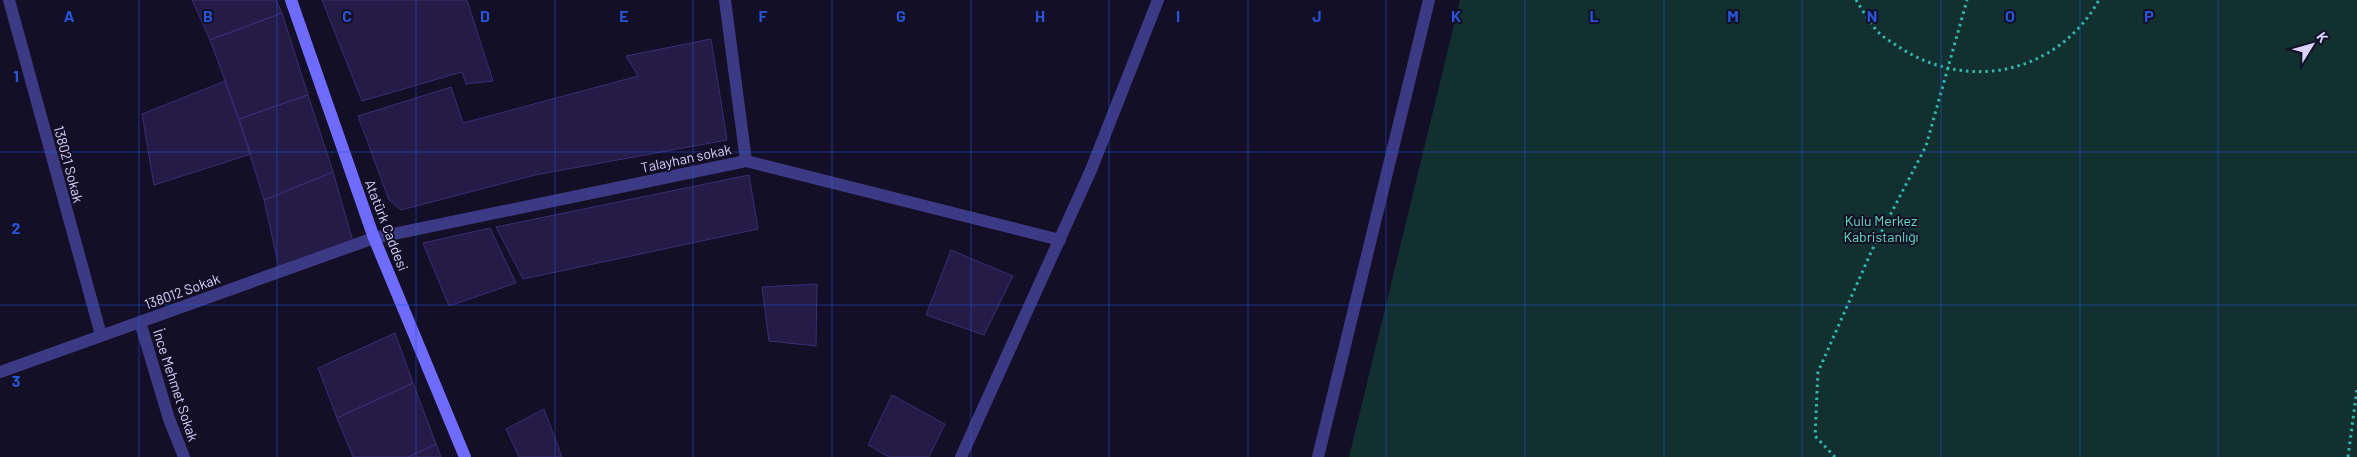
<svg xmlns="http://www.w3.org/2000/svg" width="2357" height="457" font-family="Barlow,sans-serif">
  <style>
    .green { fill: #12302f }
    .building { fill: #241b47; stroke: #3b2d73 }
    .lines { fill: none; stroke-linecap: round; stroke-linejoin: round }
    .path { stroke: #2fb8b0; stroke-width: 3; stroke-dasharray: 2.5 4; stroke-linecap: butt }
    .street { stroke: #3d3a85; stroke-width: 12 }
    .secondary { stroke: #6f6bff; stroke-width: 12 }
    .grid { fill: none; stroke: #2655da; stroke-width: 1; stroke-opacity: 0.55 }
    .labels { text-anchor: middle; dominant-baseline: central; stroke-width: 4; stroke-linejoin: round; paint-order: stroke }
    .street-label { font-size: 14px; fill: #d9d4ff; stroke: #130f26 }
    .park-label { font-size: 14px; fill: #5fe0c0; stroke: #130f26 }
    .grid-label { font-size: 16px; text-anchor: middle; font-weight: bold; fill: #2655da; stroke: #130f26; stroke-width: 4; stroke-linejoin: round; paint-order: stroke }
  </style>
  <rect width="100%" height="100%" fill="#130f26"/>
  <path class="green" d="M1460 0H2357V457H1349Z"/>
  <path class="building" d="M192 0H276L282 13 210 40Z
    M322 0H467L493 81 466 84 462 72 362 101Z
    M282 13 308 95 239 119 210 40Z
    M711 39 727 140 535 175 401 210 389 200 358 116 451 87 463 123 638 76 626 56Z
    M225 81 251 154 154 185 142 114Z
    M308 95 333 172 264 200 239 119Z
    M333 172 354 245 280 272 264 200Z
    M749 175 758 229 523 279 496 227Z
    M490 228 516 283 449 306 423 243Z
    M951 250 1013 276 984 335 926 315Z
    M817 284 816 346 769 341 762 287Z
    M395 333 413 383 337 418 318 368Z
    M413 383 436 444 408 457H353L337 418Z
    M892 395 945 424 929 457H889L868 445Z
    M544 409 562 457H519L506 429Z
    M436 444 441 457H408Z"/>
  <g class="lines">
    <path class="path" d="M1856 0C1863 11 1871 25 1880 34 1886 39 1893 43 1899 47 1969 93 2058 73 2099 0
      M1835 457 1815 436 1818 372 1872 250 1926 146 1967 0
      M2348 457 2357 389"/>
    <path class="street" d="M9 0 101 335
      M725 0 746 161
      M140 322 169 419 184 457
      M0 372 374 238 746 161 1060 240
      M961 457 1091 170 1158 0
      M1318 457 1429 0"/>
    <path class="secondary" d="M291 0 374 238 465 457"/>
  </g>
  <path class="grid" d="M139 0V457M277 0V457M416 0V457M555 0V457M693 0V457M832 0V457M971 0V457M1109 0V457M1248 0V457M1386 0V457M1525 0V457M1664 0V457M1802 0V457M1941 0V457M2080 0V457M2218 0V457M0 152H2357M0 305H2357"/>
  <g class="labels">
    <g class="street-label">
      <text transform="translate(686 158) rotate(-12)">Talayhan sokak</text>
      <text transform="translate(69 164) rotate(75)">138021 Sokak</text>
      <text transform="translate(387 225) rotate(69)">Atatürk Caddesi</text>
      <text transform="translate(182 291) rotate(-20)">138012 Sokak</text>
      <text transform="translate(176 385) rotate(72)">İnce Mehmet Sokak</text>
    </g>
    <g class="park-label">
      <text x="1881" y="220">Kulu Merkez<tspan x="1881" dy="16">Kabristanlığı</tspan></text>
    </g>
  </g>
  <g class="grid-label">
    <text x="69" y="22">A</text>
    <text x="208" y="22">B</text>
    <text x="347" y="22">C</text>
    <text x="485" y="22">D</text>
    <text x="624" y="22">E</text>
    <text x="763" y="22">F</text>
    <text x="901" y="22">G</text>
    <text x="1040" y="22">H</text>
    <text x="1178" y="22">I</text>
    <text x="1317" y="22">J</text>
    <text x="1456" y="22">K</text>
    <text x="1594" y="22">L</text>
    <text x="1733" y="22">M</text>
    <text x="1872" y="22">N</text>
    <text x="2010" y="22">O</text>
    <text x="2149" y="22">P</text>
    <text x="16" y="82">1</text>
    <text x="16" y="234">2</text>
    <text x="16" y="387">3</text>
  </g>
  <g transform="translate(2312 45) rotate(53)" stroke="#130f26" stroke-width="4" paint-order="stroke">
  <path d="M0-4L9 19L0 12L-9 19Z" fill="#d9d4ff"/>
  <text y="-8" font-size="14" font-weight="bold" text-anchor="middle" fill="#d9d4ff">K</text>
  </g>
</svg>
